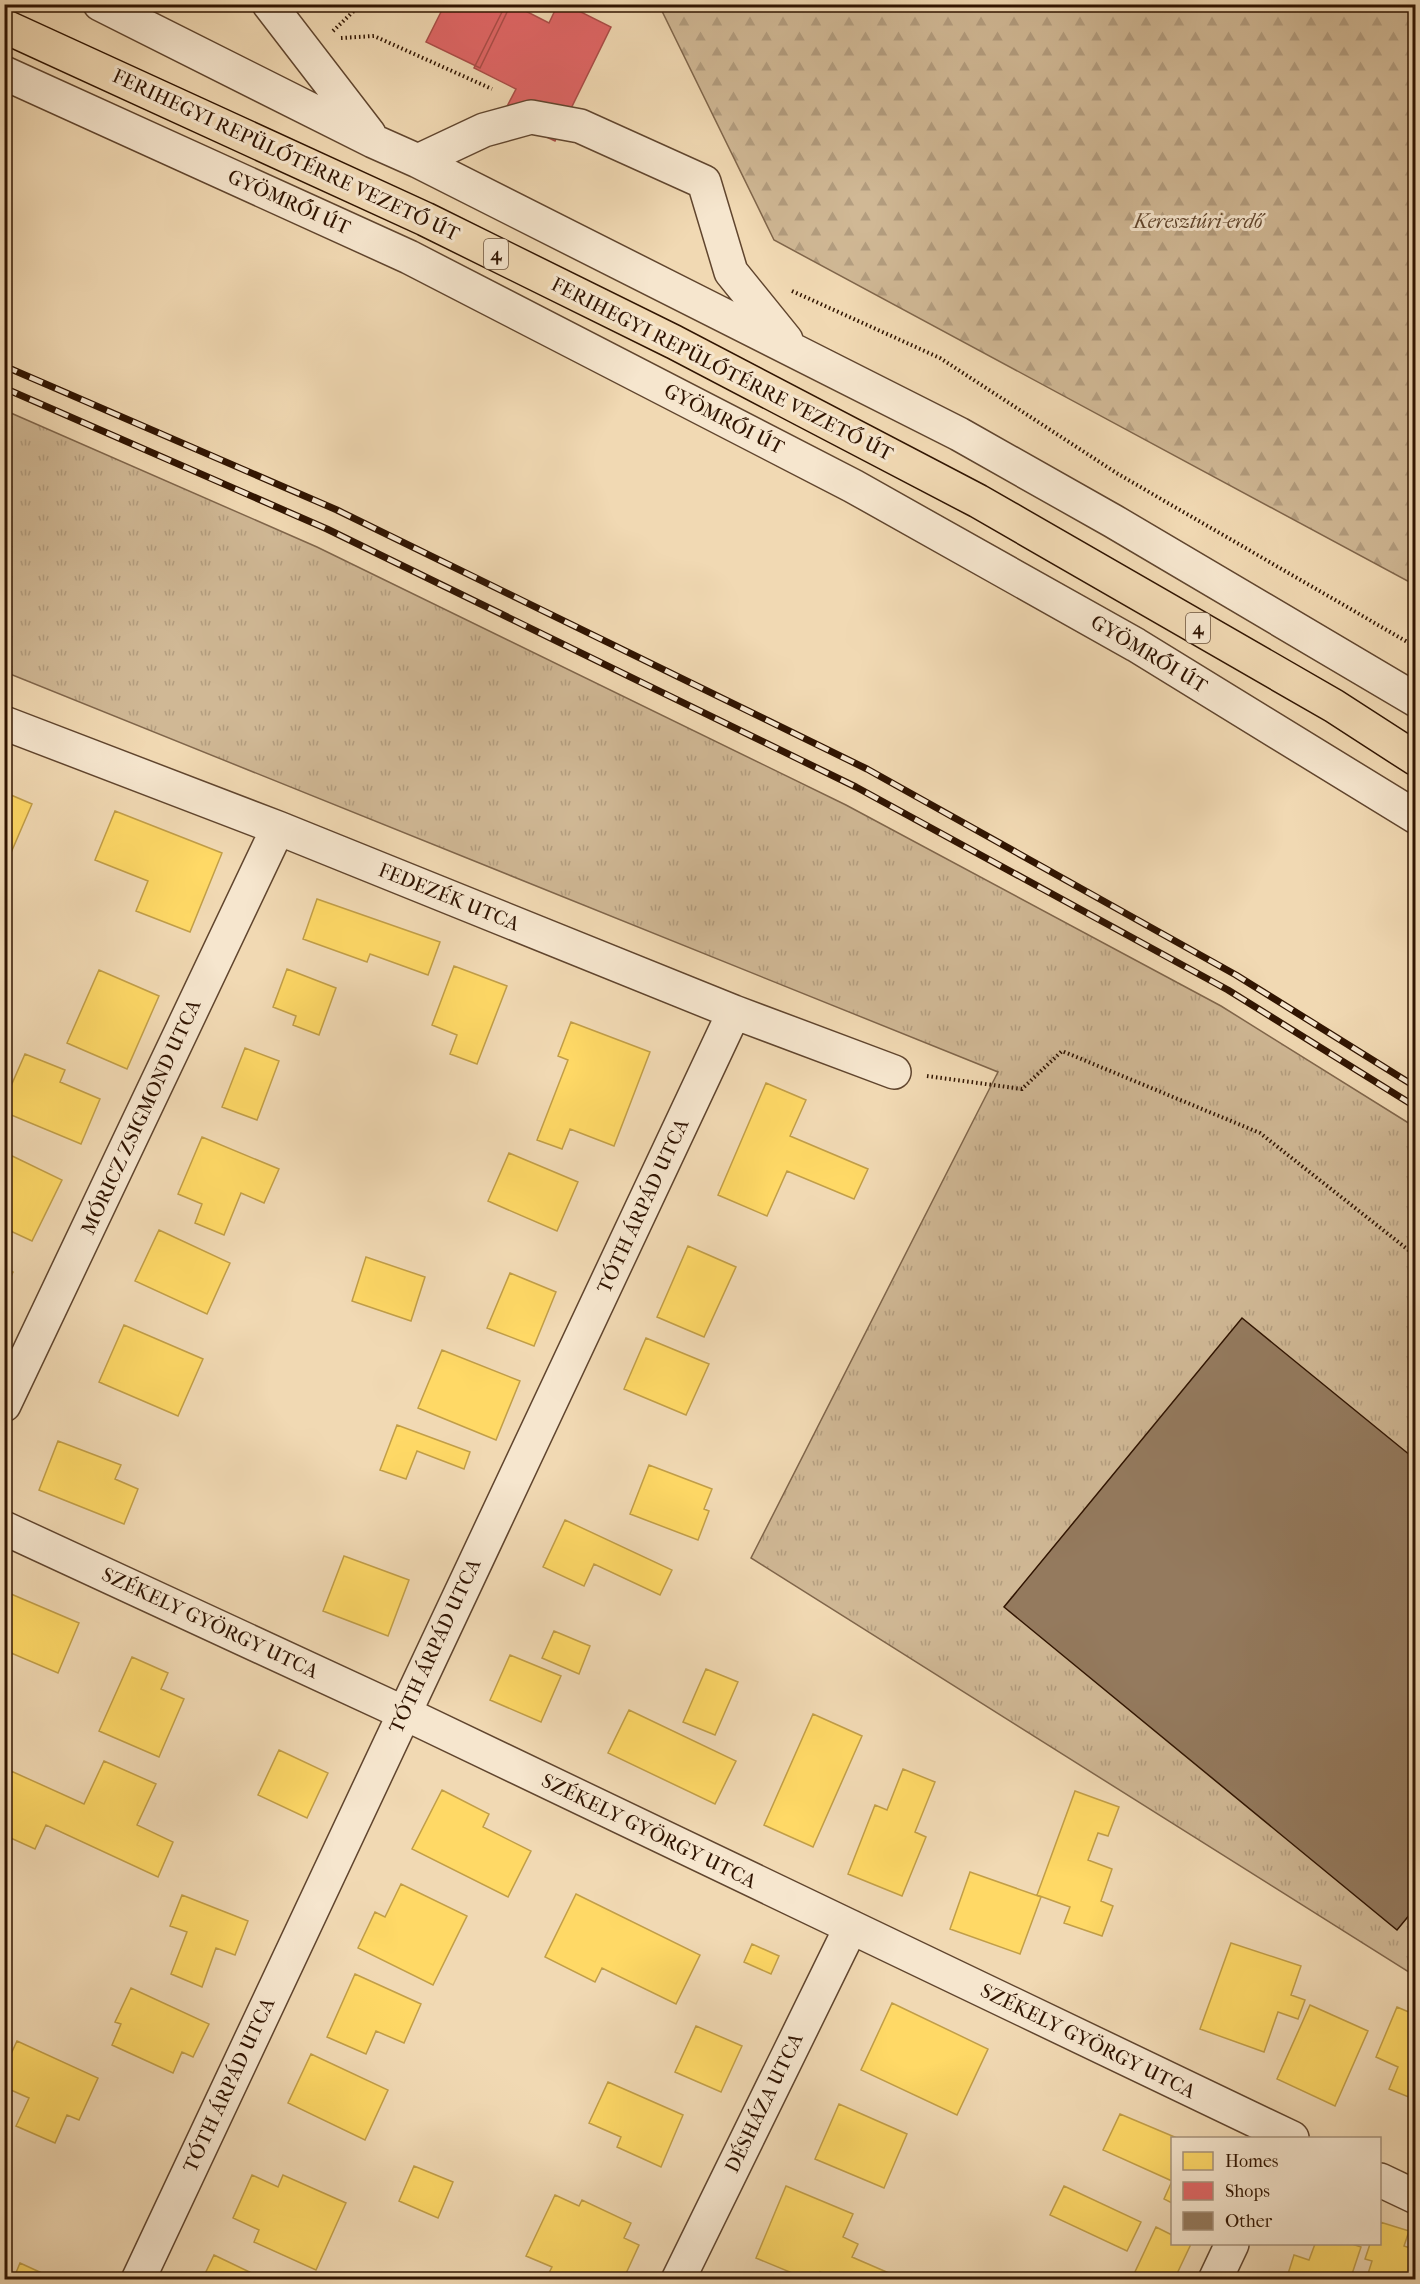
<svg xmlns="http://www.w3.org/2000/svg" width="1420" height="2284" font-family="'IM FELL French Canon',serif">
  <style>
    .grass { fill: url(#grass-tufts); stroke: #80664b; stroke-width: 1.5 }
    .forest { fill: url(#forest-firs); stroke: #80664b; stroke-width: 1.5 }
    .homes { fill: #ffd966; stroke: #c19e48; stroke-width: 1.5 }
    .shops { fill: #e06666; stroke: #ab4d48; stroke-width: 1.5 }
    .building { fill: #947a5e; stroke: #301401; stroke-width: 1.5 }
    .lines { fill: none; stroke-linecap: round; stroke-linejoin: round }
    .minor-casing { stroke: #60452e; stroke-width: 36 }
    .major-casing { stroke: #301401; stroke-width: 36 }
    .path { stroke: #301401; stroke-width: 4; stroke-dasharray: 1.5 3; stroke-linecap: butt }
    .minor { stroke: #f6e6ce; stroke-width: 33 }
    .major { stroke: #f1d9b3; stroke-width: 33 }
    .rail-casing { stroke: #301401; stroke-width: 7 }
    .rail { stroke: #f6e6ce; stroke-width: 4.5; stroke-dasharray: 14; stroke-linecap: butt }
    .labels { text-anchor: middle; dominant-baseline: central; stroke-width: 6; stroke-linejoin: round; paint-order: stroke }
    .shield { fill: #f6e6ce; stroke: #6b533e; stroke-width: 1.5 }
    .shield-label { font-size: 18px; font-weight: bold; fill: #301401 }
    .street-label { font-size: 20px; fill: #301401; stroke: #f6e6ce }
    .park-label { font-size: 20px; font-style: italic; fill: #60452d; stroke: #f6e6ce }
  </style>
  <defs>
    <pattern id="grass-tufts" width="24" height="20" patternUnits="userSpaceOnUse" patternTransform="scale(1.5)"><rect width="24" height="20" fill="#d0b895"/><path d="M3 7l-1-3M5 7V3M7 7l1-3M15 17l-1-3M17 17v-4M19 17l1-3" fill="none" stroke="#b39d7f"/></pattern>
    <pattern id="forest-firs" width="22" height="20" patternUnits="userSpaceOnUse" patternTransform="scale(1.5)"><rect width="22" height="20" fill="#d0b895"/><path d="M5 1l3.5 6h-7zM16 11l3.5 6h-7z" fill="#b39d7f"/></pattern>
  </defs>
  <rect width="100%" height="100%" fill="#f1d9b3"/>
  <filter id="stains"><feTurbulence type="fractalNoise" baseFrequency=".00333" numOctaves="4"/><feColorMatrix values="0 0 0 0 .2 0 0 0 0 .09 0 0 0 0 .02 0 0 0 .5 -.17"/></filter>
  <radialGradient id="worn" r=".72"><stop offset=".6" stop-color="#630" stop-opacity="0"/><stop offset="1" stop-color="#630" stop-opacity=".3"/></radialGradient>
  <path class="grass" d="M4 410 317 547 846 805 1221 1006 1415 1127V1976L751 1558 998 1072 5 672Z"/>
  <path class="forest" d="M659 5H1415V585L774 240Z"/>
  <path class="homes" d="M4 792 32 804 7 862 4 861Z
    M115 811 222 853 190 932 136 911 148 881 95 860Z
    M317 899 440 942 428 975 370 954 367 962 303 939Z
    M454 966 507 986 477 1064 450 1054 457 1035 432 1025Z
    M287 969 336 988 319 1035 293 1025 296 1016 273 1007Z
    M99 970 159 996 127 1069 67 1043Z
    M571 1022 650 1052 614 1146 570 1129 562 1149 537 1140 568 1060 558 1056Z
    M245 1048 279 1061 257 1120 222 1107Z
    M25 1054 65 1070 60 1082 100 1099 81 1144 4 1112V1102Z
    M766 1083 806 1100 790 1136 868 1169 854 1199 787 1171 767 1216 718 1195Z
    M202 1137 279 1169 264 1203 241 1193 224 1235 195 1223 202 1204 178 1194Z
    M4 1152 62 1180 32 1241 4 1228Z
    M509 1153 578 1182 557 1231 488 1201Z
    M159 1230 230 1263 207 1314 135 1281Z
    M688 1246 736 1267 704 1337 657 1317Z
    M366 1257 425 1277 411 1321 352 1301Z
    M4 1268 13 1272 4 1291Z
    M510 1273 556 1292 534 1346 487 1328Z
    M124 1325 203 1359 178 1416 99 1382Z
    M646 1338 709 1364 686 1415 624 1389Z
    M442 1350 520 1381 496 1440 418 1408Z
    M397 1425 470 1452 464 1469 417 1451 406 1479 380 1470Z
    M58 1441 121 1465 115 1479 138 1489 124 1524 39 1490Z
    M649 1465 712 1489 704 1509 709 1511 698 1540 630 1514Z
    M565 1520 672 1570 660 1595 594 1564 584 1586 543 1567Z
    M344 1556 409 1580 388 1636 323 1611Z
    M4 1591 79 1623 58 1673 4 1650Z
    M554 1631 590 1646 579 1674 542 1658Z
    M510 1655 561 1676 541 1722 490 1700Z
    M132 1657 168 1673 161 1689 184 1699 159 1757 99 1731Z
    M706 1669 738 1682 715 1735 683 1722Z
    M629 1710 736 1761 715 1804 608 1753Z
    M813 1714 862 1736 813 1847 764 1825Z
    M279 1750 328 1773 307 1818 258 1795Z
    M104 1761 156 1784 137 1825 173 1842 158 1877 46 1825 35 1849 4 1835V1786L11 1771 84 1804Z
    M903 1769 935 1782 915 1832 926 1837 902 1896 848 1874 875 1805 887 1810Z
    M442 1790 489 1814 483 1827 531 1851 508 1897 412 1849Z
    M1075 1791 1119 1807 1108 1836 1098 1833 1088 1860 1112 1869 1101 1901 1113 1906 1102 1936 1064 1923 1070 1907 1037 1895Z
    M970 1872 1041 1897 1020 1954 950 1929Z
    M401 1884 467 1916 433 1985 358 1948 375 1912 385 1917Z
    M576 1894 700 1955 676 2004 602 1968 595 1982 545 1957Z
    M182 1895 248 1921 235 1955 216 1948 202 1987 171 1974 187 1932 170 1926Z
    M1231 1943 1301 1966 1291 1995 1305 2000 1298 2019 1278 2012 1264 2052 1200 2029Z
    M752 1944 779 1956 771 1974 744 1962Z
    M355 1974 421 2004 404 2043 376 2031 366 2054 327 2037Z
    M131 1988 209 2024 193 2057 182 2052 173 2073 112 2045 121 2024 115 2022Z
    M892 2003 988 2049 957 2115 861 2070Z
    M1310 2005 1368 2031 1335 2106 1277 2079Z
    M1397 2007 1416 2015V2100L1389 2089 1398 2067 1376 2057Z
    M696 2026 742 2046 721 2092 675 2072Z
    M17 2041 98 2078 79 2120 67 2115 55 2143 16 2126 29 2098 4 2087V2069Z
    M311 2054 388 2090 365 2140 288 2103Z
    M608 2082 683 2115 661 2167 617 2147 621 2137 589 2123Z
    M839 2104 907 2134 884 2188 815 2159Z
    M1120 2114 1177 2138H1172V2203L1164 2199 1172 2181 1103 2150Z
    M414 2166 453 2182 438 2218 399 2201Z
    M252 2175 278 2187 283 2175 346 2203 316 2270 254 2242 259 2230 233 2218Z
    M786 2186 853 2214 843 2237 858 2244 852 2257 905 2280H839L820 2272 817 2280H809L756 2258Z
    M1064 2186 1141 2222 1127 2251 1050 2215Z
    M555 2195 579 2206 582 2200 631 2223 624 2238 639 2245 623 2280H562L549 2273 552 2267 526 2256Z
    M1380 2222 1409 2231 1404 2246 1416 2250V2280H1366L1372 2261 1365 2259 1370 2244H1380Z
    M1156 2227 1172 2235V2244H1191L1174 2280H1145L1134 2274Z
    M1315 2244H1352L1361 2247 1350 2280H1286L1294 2255 1309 2260Z
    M214 2255 266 2280H202Z
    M20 2263 57 2280H13Z
    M470 2273 486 2280H467Z"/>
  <path class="shops" d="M445 4 510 6 480 68 426 42Z
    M506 4H512L549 23 558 4H565L611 27 555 141 502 116 516 89 474 68Z"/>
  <path class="building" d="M1242 1318 1416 1460V1907L1397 1930 1004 1607Z"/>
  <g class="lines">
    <g class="minor-casing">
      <path id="minor" d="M100 4 373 141 418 161 959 434 1113 521 1416 700
        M269 4 369 134
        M4 73 409 257 853 486 1136 645 1416 817
        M418 161 484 130 531 117 580 126 704 182 731 272 786 340
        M4 723 278 828 734 1012 894 1072
        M4 1405 278 828
        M4 1528 404 1713 1292 2138
        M1380 2180 1416 2197
        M138 2280 734 1012
        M678 2280 851 1927
        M1215 2280 1232 2244"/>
    </g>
    <g class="major-casing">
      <path id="major" d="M4 26 425 219 674 342 978 501 1334 706 1416 759"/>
    </g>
    <path class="path" d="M333 31 361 4
      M341 38 374 36 492 89
      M792 291 940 358 1118 474 1416 647
      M927 1076 1022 1089 1062 1051 1260 1133 1416 1256"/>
    <use href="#minor" class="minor"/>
    <use href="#major" class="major"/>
    <g class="rail-casing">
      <path id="rail" d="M4 366 337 510 867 769 1236 975 1416 1087
        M4 388 327 529 856 787 1228 990 1416 1107"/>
    </g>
    <use href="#rail" class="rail"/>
  </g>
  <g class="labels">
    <g class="shield">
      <rect x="484" y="239" width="24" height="30" rx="4.5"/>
      <rect x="1186" y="613" width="24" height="30" rx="4.5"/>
    </g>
    <g class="shield-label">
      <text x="496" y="254">4</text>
      <text x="1198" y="628">4</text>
    </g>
    <g class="street-label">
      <text transform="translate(286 155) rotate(25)">FERIHEGYI REPÜLŐTÉRRE VEZETŐ ÚT</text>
      <text transform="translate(289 202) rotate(24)">GYÖMRŐI ÚT</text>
      <text transform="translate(722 369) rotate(27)">FERIHEGYI REPÜLŐTÉRRE VEZETŐ ÚT</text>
      <text transform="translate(724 419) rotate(27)">GYÖMRŐI ÚT</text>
      <text transform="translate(1149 654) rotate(31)">GYÖMRŐI ÚT</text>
      <text transform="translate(449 897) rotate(22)">FEDEZÉK UTCA</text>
      <text transform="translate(141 1117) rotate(-65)">MÓRICZ ZSIGMOND UTCA</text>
      <text transform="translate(643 1206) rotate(-65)">TÓTH ÁRPÁD UTCA</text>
      <text transform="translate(210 1623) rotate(25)">SZÉKELY GYÖRGY UTCA</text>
      <text transform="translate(435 1646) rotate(-65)">TÓTH ÁRPÁD UTCA</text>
      <text transform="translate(649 1831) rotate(26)">SZÉKELY GYÖRGY UTCA</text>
      <text transform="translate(1088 2041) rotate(26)">SZÉKELY GYÖRGY UTCA</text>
      <text transform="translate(229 2085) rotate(-65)">TÓTH ÁRPÁD UTCA</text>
      <text transform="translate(764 2103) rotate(-64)">DÉSHÁZA UTCA</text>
    </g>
    <g class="park-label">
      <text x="1198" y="221">Keresztúri-erdő</text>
    </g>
  </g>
  <rect width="1420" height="2284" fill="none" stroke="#f1d9b3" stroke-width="24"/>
  <rect x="6" y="6" width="1408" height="2272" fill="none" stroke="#301401" stroke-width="3"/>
  <rect x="12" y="12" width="1396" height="2260" fill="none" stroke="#301401" stroke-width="1.5"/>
  <rect x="1171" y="2137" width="210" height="108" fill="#f6e6ce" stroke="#a7927c" stroke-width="1.5"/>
  <rect x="1183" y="2152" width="30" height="18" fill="#ffd966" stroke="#a7927c" stroke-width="1.5"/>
  <text x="1225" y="2167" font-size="18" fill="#301401">Homes</text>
  <rect x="1183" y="2182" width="30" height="18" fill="#e06666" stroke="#a7927c" stroke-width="1.5"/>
  <text x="1225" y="2197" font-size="18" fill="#301401">Shops</text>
  <rect x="1183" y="2212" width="30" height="18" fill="#947a5e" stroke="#a7927c" stroke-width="1.5"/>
  <text x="1225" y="2227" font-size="18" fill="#301401">Other</text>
  <rect width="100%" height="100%" filter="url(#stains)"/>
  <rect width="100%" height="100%" fill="url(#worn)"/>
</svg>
